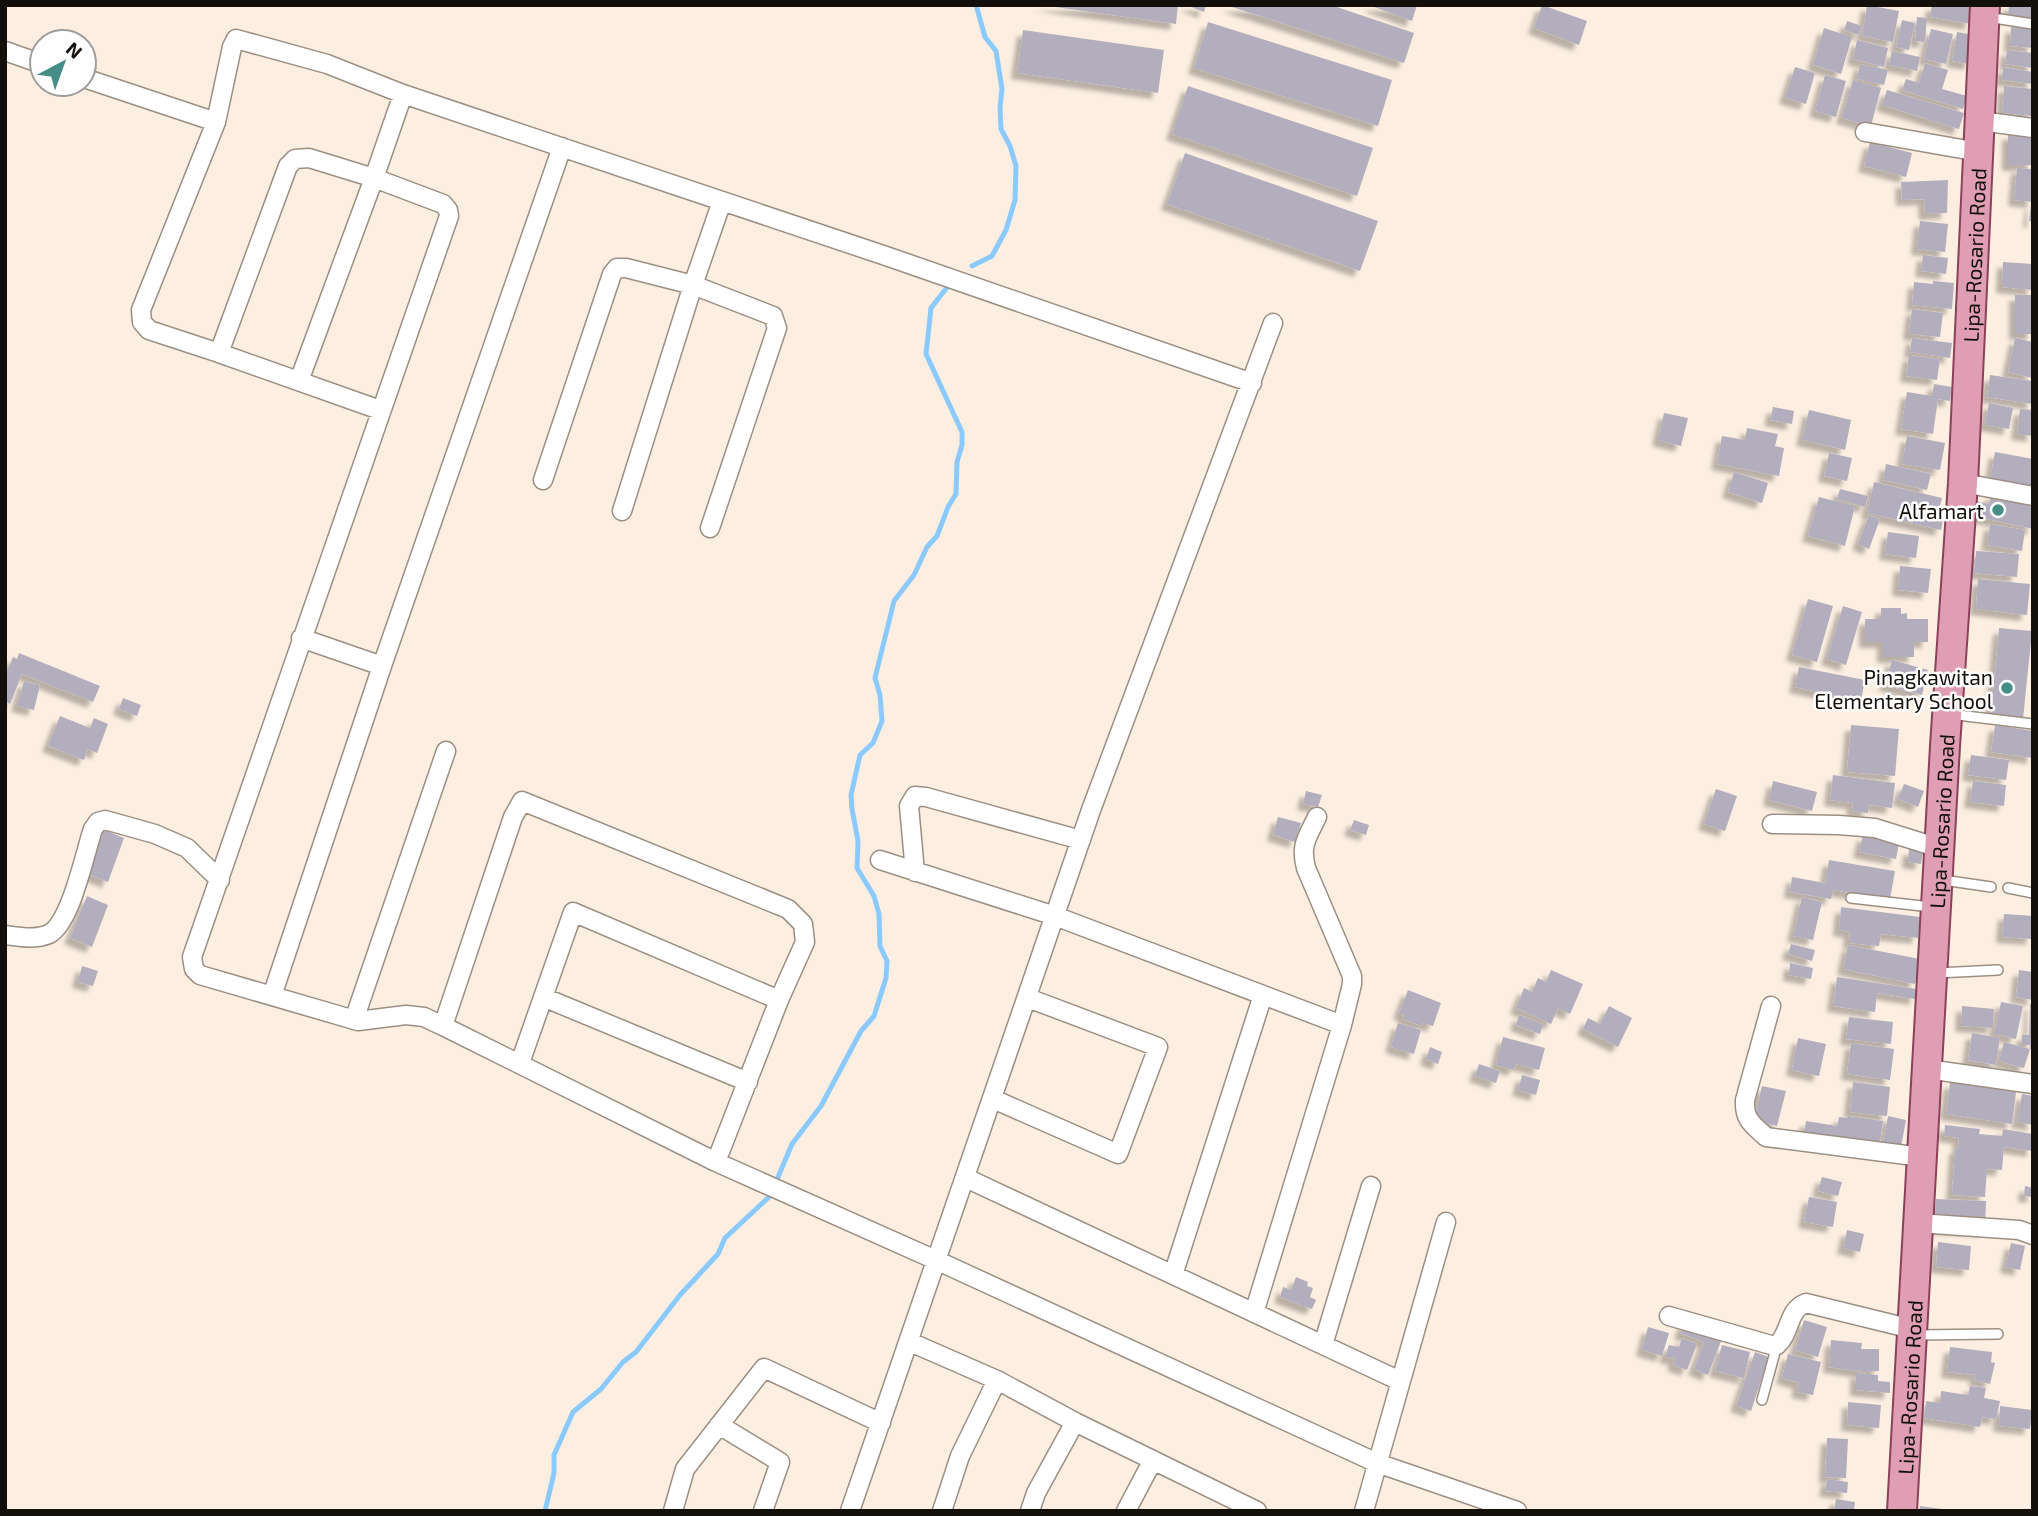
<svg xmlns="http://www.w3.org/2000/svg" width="2038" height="1516" font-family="'Exo 2',sans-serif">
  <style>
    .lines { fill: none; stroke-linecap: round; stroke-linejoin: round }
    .stream { stroke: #8bcafe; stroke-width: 5 }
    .building { fill: #b3aebd; filter: url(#shadow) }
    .lane-casing { stroke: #9b8f83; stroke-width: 12 }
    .street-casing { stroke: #9b8f83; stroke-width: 21 }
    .primary-casing { stroke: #8b4259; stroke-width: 32 }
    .lane { stroke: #fff; stroke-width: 9 }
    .street { stroke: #fff; stroke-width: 18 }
    .primary { stroke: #e09eb5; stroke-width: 28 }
    .poi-dot { fill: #468d88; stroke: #fefefe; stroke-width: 2.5 }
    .labels { text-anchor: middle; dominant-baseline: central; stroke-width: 5; stroke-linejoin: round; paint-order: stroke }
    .street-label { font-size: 21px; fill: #130f0b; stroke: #fefefe }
    .poi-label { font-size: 21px; fill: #130f0b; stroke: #fefefe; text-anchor: end }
  </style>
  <defs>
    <filter id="shadow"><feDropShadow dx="-6" dy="6" stdDeviation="2" flood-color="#0004"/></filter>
  </defs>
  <rect width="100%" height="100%" fill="#fcefe1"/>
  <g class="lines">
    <path class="stream" d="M972 266 992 256 1006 230 1015 200 1016 166 1010 146 1001 129 1000 108 1002 89 996 51 985 37 976 5
      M545 1511 554 1473V1455L573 1412 601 1389 623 1362 636 1352 680 1295 718 1254 725 1238 770 1196 792 1144 821 1106 861 1031 874 1016 886 978 887 961 880 946 879 914 874 896 857 868 858 841 852 809 851 795 860 755 873 743 882 721 880 695 875 678 894 601 914 575 927 547 937 536 948 507 956 494 957 462 962 445V432L926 354 931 308 948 286"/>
  </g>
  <path class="building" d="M1041 5H1178L1176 24Z
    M1186 5H1206L1204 12Z
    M1331 5 1414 33 1404 63 1229 6Z
    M1369 5H1417L1412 21Z
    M1542 5 1587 21 1579 45 1534 28Z
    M1867 5 1899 11 1893 42 1862 36Z
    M1932 5H1972L1971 24 1930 17Z
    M2009 5H2033V21L2008 16Z
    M1917 17 1927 18 1925 42 1915 41Z
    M1902 20 1915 23 1909 50 1896 47Z
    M1847 21 1862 26 1859 35 1844 30Z
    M1208 22 1392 80 1378 126 1194 68Z
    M2011 27 2033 28V48L2010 46Z
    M1824 28 1852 37 1841 74 1813 65Z
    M1931 29 1953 34 1946 64 1924 59Z
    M1023 30 1164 50 1158 93 1017 73Z
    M1957 32 1975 35 1970 64 1952 61Z
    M1857 40 1888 48 1884 67 1853 59Z
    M2007 50 2033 53V68L2005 64Z
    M1892 51 1920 57 1917 71 1889 65Z
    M1925 63 1948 70 1942 89 1967 96 1963 109 1902 90 1906 79 1919 83Z
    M1860 64 1888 70 1884 85 1857 79Z
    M1795 67 1815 73 1806 104 1785 98Z
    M2003 67 2033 72V84L2002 80Z
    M1825 75 1846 81 1836 117 1815 111Z
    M1853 80 1881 88 1871 126 1842 118Z
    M1188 86 1373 148 1357 196 1172 134Z
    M2004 86 2033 89V116L2002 113Z
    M1887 90 1964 113 1959 129 1882 105Z
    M2008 134 2033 135V165H2008Z
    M1870 142 1912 153 1906 177 1864 166Z
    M1185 153 1378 221 1360 271 1167 204Z
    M2017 168 2033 169V202L2014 200Z
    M1948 180 1947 213 1925 214 1924 199 1902 200 1901 182Z
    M2031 204H2033V222L2029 221Z
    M1920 221 1948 224 1945 252 1917 249Z
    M1923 255 1948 258 1946 274 1921 271Z
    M2003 262 2033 264V290L2002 287Z
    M1933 281 1954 283 1952 309 1912 305 1914 282 1933 284Z
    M2015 295H2033V334H2015Z
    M1912 309 1943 313 1940 337 1909 334Z
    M1912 338 1952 343 1950 358 1910 352Z
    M2015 338 2033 342 2032 378 2008 372Z
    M1909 355 1940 359 1937 380 1906 376Z
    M1990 375 2033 381V404L1987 397Z
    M1934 384 1952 387 1950 401 1938 399 1933 434 1901 429 1907 392 1932 396Z
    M1989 403 2013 408 2009 429 1985 425Z
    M1773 407 1794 411 1792 424 1770 420Z
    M2020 409 2033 410V436L2017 434Z
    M1809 410 1851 420 1845 450 1802 440Z
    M1664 413 1688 418 1681 446 1658 440Z
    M1747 428 1778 434 1775 446 1784 448 1779 476 1717 464 1722 436 1745 440Z
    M1907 436 1945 443 1940 470 1902 464Z
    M1995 452 2033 459V488L1990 480Z
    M1829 453 1852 458 1847 481 1824 476Z
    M1886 464 1931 474 1927 490 1883 480Z
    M1734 472 1768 483 1762 503 1728 492Z
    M1874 482 1942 498 1938 514 1944 515 1941 530 1867 513Z
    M1840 489 1868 496 1865 507 1837 499Z
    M1991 494 2033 503V529L1969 515 1972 500 1989 504Z
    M1819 497 1855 506 1845 546 1808 536Z
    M1869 515 1880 519 1869 549 1858 544Z
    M1990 524 2025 530 2022 551 1987 545Z
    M1888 532 1919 536 1916 558 1885 554Z
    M1976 551 2019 554 2017 577 1974 573Z
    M1900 566 1931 569 1928 593 1898 590Z
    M1978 579 2030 584 2027 615 1976 609Z
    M1808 599 1833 606 1817 662 1792 655Z
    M1843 606 1862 612 1846 665 1827 659Z
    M1881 608H1901V614L1907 613V619H1928V642H1914V657H1883V642H1865V619H1881Z
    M1999 628 2032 631 2023 719 1991 715Z
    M19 653 100 686 93 702 22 674 10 704 5 701V677L13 657 17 659Z
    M1892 660 1928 670 1922 695 1885 685Z
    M1799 667 1865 680 1861 701 1795 687Z
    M24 681 40 685 34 710 17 706Z
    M123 698 141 705 137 716 119 709Z
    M60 716 90 728 94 718 108 724 97 753 88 749 84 760 48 746Z
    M1851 725 1899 729 1895 776 1847 772Z
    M1995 725 2033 731V758L1991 752Z
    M1971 755 2009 760 2006 780 1968 775Z
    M1833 775 1895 783 1892 808 1869 805 1868 813 1852 811 1853 803 1830 800Z
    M1773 781 1817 792 1812 811 1769 800Z
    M1973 781 2006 785 2004 806 1970 802Z
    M1904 784 1924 791 1918 807 1898 799Z
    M1716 789 1737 796 1725 831 1704 824Z
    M1306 791 1322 795 1318 807 1303 804Z
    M1278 817 1301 823 1295 842 1273 835Z
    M1354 820 1369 825 1366 835 1350 830Z
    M102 829 124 838 108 882 85 873Z
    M1863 835 1899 843 1896 859 1859 852Z
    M1909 849 1923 851 1921 864 1908 862Z
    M1829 860 1895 871 1890 899 1833 890 1831 899 1790 892 1792 877 1825 883Z
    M87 896 108 905 92 947 70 938Z
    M1802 897 1822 902 1813 940 1793 936Z
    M1841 907 1920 917 1918 938 1881 934 1879 946 1849 943 1850 932 1839 930Z
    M2004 914 2033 916 2032 939 2002 937Z
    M1791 944 1815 950 1812 961 1788 954Z
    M1848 945 1920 959 1915 984 1843 969Z
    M1790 963 1813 968 1811 979 1789 975Z
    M82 966 98 971 93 986 78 982Z
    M1551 970 1583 984 1570 1014 1558 1008 1551 1024 1516 1008 1524 988 1532 992 1538 978 1546 982Z
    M2019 970 2033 972V1000L2016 997Z
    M1837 977 1917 989 1915 999 1877 993 1875 1012 1833 1006Z
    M1408 990 1441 1003 1433 1026 1423 1023 1421 1026 1403 1019 1404 1015 1399 1013Z
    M2001 1002 2023 1006 2016 1039 1994 1034Z
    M2030 1004H2033V1049H2030V1045H2022V1035H2029Z
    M1609 1006 1632 1018 1618 1047 1583 1029 1588 1018 1600 1024Z
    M1962 1006 1994 1009 1993 1028 1961 1026Z
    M1519 1015 1543 1024 1540 1034 1516 1025Z
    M1849 1017 1893 1022 1891 1044 1846 1039Z
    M1398 1023 1421 1030 1414 1054 1391 1047Z
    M1972 1033 2000 1038 1996 1065 1968 1060Z
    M1503 1037 1545 1048 1539 1070 1516 1064 1514 1070 1496 1065Z
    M1798 1038 1826 1044 1819 1076 1792 1070Z
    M2004 1042 2030 1049 2024 1068 1999 1061Z
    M1851 1043 1894 1049 1890 1080 1847 1074Z
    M1430 1047 1442 1052 1438 1064 1426 1059Z
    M1479 1064 1500 1071 1496 1083 1475 1076Z
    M1522 1075 1540 1080 1536 1095 1518 1090Z
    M1959 1079 2001 1086V1090L2016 1092 2012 1124 1946 1114 1950 1082 1958 1084Z
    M1853 1082 1890 1087 1887 1116 1850 1112Z
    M1762 1086 1786 1091 1777 1126 1754 1120Z
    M2022 1094 2033 1096V1125L2017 1122Z
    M1848 1116 1883 1121 1879 1149 1803 1138 1806 1121 1837 1126 1839 1117 1847 1118Z
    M1888 1116 1906 1120 1900 1152 1882 1148Z
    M1945 1125 1980 1129 1979 1134 2002 1136 2003 1129 2033 1134V1151L2004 1147 2002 1170 1987 1169 1985 1197 1952 1195 1955 1148 1958 1149 1959 1138 1944 1136Z
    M1822 1177 1842 1182 1838 1196 1818 1191Z
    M2025 1186 2033 1188V1197L2024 1196Z
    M1809 1197 1837 1202 1833 1227 1804 1222Z
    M1936 1199 1986 1201 1985 1230 1934 1228Z
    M1847 1230 1864 1234 1860 1252 1843 1248Z
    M1938 1242 1971 1246 1969 1270 1936 1267Z
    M2011 1243 2025 1246 2020 1270 2006 1267Z
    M1296 1277 1308 1282 1307 1286 1313 1288 1310 1297 1316 1300 1312 1309 1280 1297 1283 1287 1291 1290Z
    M1804 1320 1827 1327 1818 1357 1795 1350Z
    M1684 1322 1723 1336 1708 1375 1694 1369 1704 1342 1680 1333Z
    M1648 1327 1669 1333 1662 1356 1642 1350Z
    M1682 1338 1697 1344 1687 1370 1673 1365 1675 1359 1665 1357 1669 1345 1679 1347Z
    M1831 1340 1862 1343 1861 1349H1879V1371L1864 1372 1829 1367Z
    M1722 1345 1750 1352 1744 1378 1715 1371Z
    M1950 1347 1992 1352 1991 1362 1995 1363 1990 1384 1974 1380 1976 1375 1947 1372Z
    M1755 1352 1769 1357 1751 1411 1736 1406Z
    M1788 1354 1821 1362 1813 1395 1797 1392 1799 1383 1782 1378Z
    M1856 1373 1878 1375V1381L1890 1382V1393L1856 1390Z
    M1970 1386 1986 1388 1984 1398 2000 1401 1996 1419 1982 1417 1980 1427 1924 1418 1926 1401 1940 1403 1941 1391 1968 1395Z
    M1848 1402 1881 1405 1879 1428 1847 1425Z
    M2000 1406 2032 1410 2030 1429 1999 1426Z
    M1827 1438 1848 1439 1846 1478 1825 1477Z
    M1827 1479 1848 1482 1847 1493 1825 1491Z
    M1836 1499 1855 1502 1854 1511H1834Z
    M1920 1506 1942 1509V1511H1919Z"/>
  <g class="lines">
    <g class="lane-casing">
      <path id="lane" d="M1987 17 2033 24
        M1949 714 2033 724
        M1943 880 1991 887
        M2008 888 2033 893
        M1851 898 1931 907
        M1937 973 1998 970
        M1917 1335 1998 1334
        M1762 1400 1777 1345"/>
    </g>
    <g class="street-casing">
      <path id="street" d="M5 51 42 64
        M84 78 216 122
        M1980 121 2033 128
        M1865 132 1979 152
        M219 353 288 166 295 159 309 158 374 178 299 381
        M380 410 219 353 149 330 142 322 141 310 216 122 232 47 236 39 327 64 403 94
        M543 480 612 274 617 268H626L693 285 773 316 777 328 710 528
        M1963 483 2033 496
        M622 511 693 285 722 201
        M301 638 382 666
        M1772 824 1839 825 1875 828 1939 848
        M880 860 1055 916 1342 1025
        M915 872 909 806 915 796 926 797 1081 840
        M5 935C20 937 35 940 49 934 71 923 85 852 93 829L98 822 105 820 155 834 187 848 220 880
        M272 996 382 666 562 147
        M543 997 748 1082
        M1771 1006 1745 1100C1744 1120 1752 1124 1766 1137L1922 1157
        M354 1020 446 751
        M443 1026 716 1162 938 1261 1377 1463 1517 1511
        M520 1063 573 912 779 1000
        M1927 1069 2033 1084
        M993 1099 1118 1154 1158 1047 1028 998
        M716 1162 779 1000 805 942 803 924 788 909 522 801 513 817 443 1026 424 1017 406 1015 358 1021 200 975 194 969 192 957 449 216 448 210 443 204 374 178 403 94 886 256 1252 383
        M966 1178 1400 1381
        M1918 1223 2019 1230 2033 1235
        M1173 1275 1263 995
        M1254 1313 1342 1025 1352 984V976L1306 868C1300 845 1307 838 1317 817
        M1669 1316 1771 1345H1777C1791 1333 1787 1310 1806 1303L1912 1329
        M910 1342 997 1380 1075 1422 1257 1511
        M1323 1345 1371 1186
        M719 1425 780 1462 763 1511
        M673 1511 685 1469 764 1368 881 1423
        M850 1511 1091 810 1273 323
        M942 1511 960 1456 997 1380
        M1030 1511 1036 1493 1075 1422
        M1126 1511 1153 1460
        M1364 1511 1446 1222"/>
    </g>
    <g class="primary-casing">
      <g id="primary">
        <path id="s1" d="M1902 1511 1945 746 1963 483 1985 5"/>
      </g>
    </g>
    <use href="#lane" class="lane"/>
    <use href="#street" class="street"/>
    <use href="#primary" class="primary"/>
  </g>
  <g class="poi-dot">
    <circle cx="1998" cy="510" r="7"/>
    <circle cx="2007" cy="688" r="7"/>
  </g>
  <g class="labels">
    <g class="street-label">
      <text stroke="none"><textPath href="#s1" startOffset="1258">Lipa-Rosario Road</textPath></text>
      <text stroke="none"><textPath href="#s1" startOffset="691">Lipa-Rosario Road</textPath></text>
      <text stroke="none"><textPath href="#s1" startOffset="124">Lipa-Rosario Road</textPath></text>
    </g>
    <g class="poi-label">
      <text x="1984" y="510">Alfamart</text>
      <text x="1993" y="676">Pinagkawitan<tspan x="1993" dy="24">Elementary School</tspan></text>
    </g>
  </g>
  <rect width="2038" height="1516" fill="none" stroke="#130f0b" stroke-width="14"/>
  <g transform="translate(63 63) rotate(41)"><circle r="33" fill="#fefefe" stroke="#a09e9d" stroke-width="2"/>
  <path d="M0-5L12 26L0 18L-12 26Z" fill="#468d88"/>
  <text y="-10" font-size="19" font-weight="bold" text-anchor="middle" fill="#130f0b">N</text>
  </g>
</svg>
